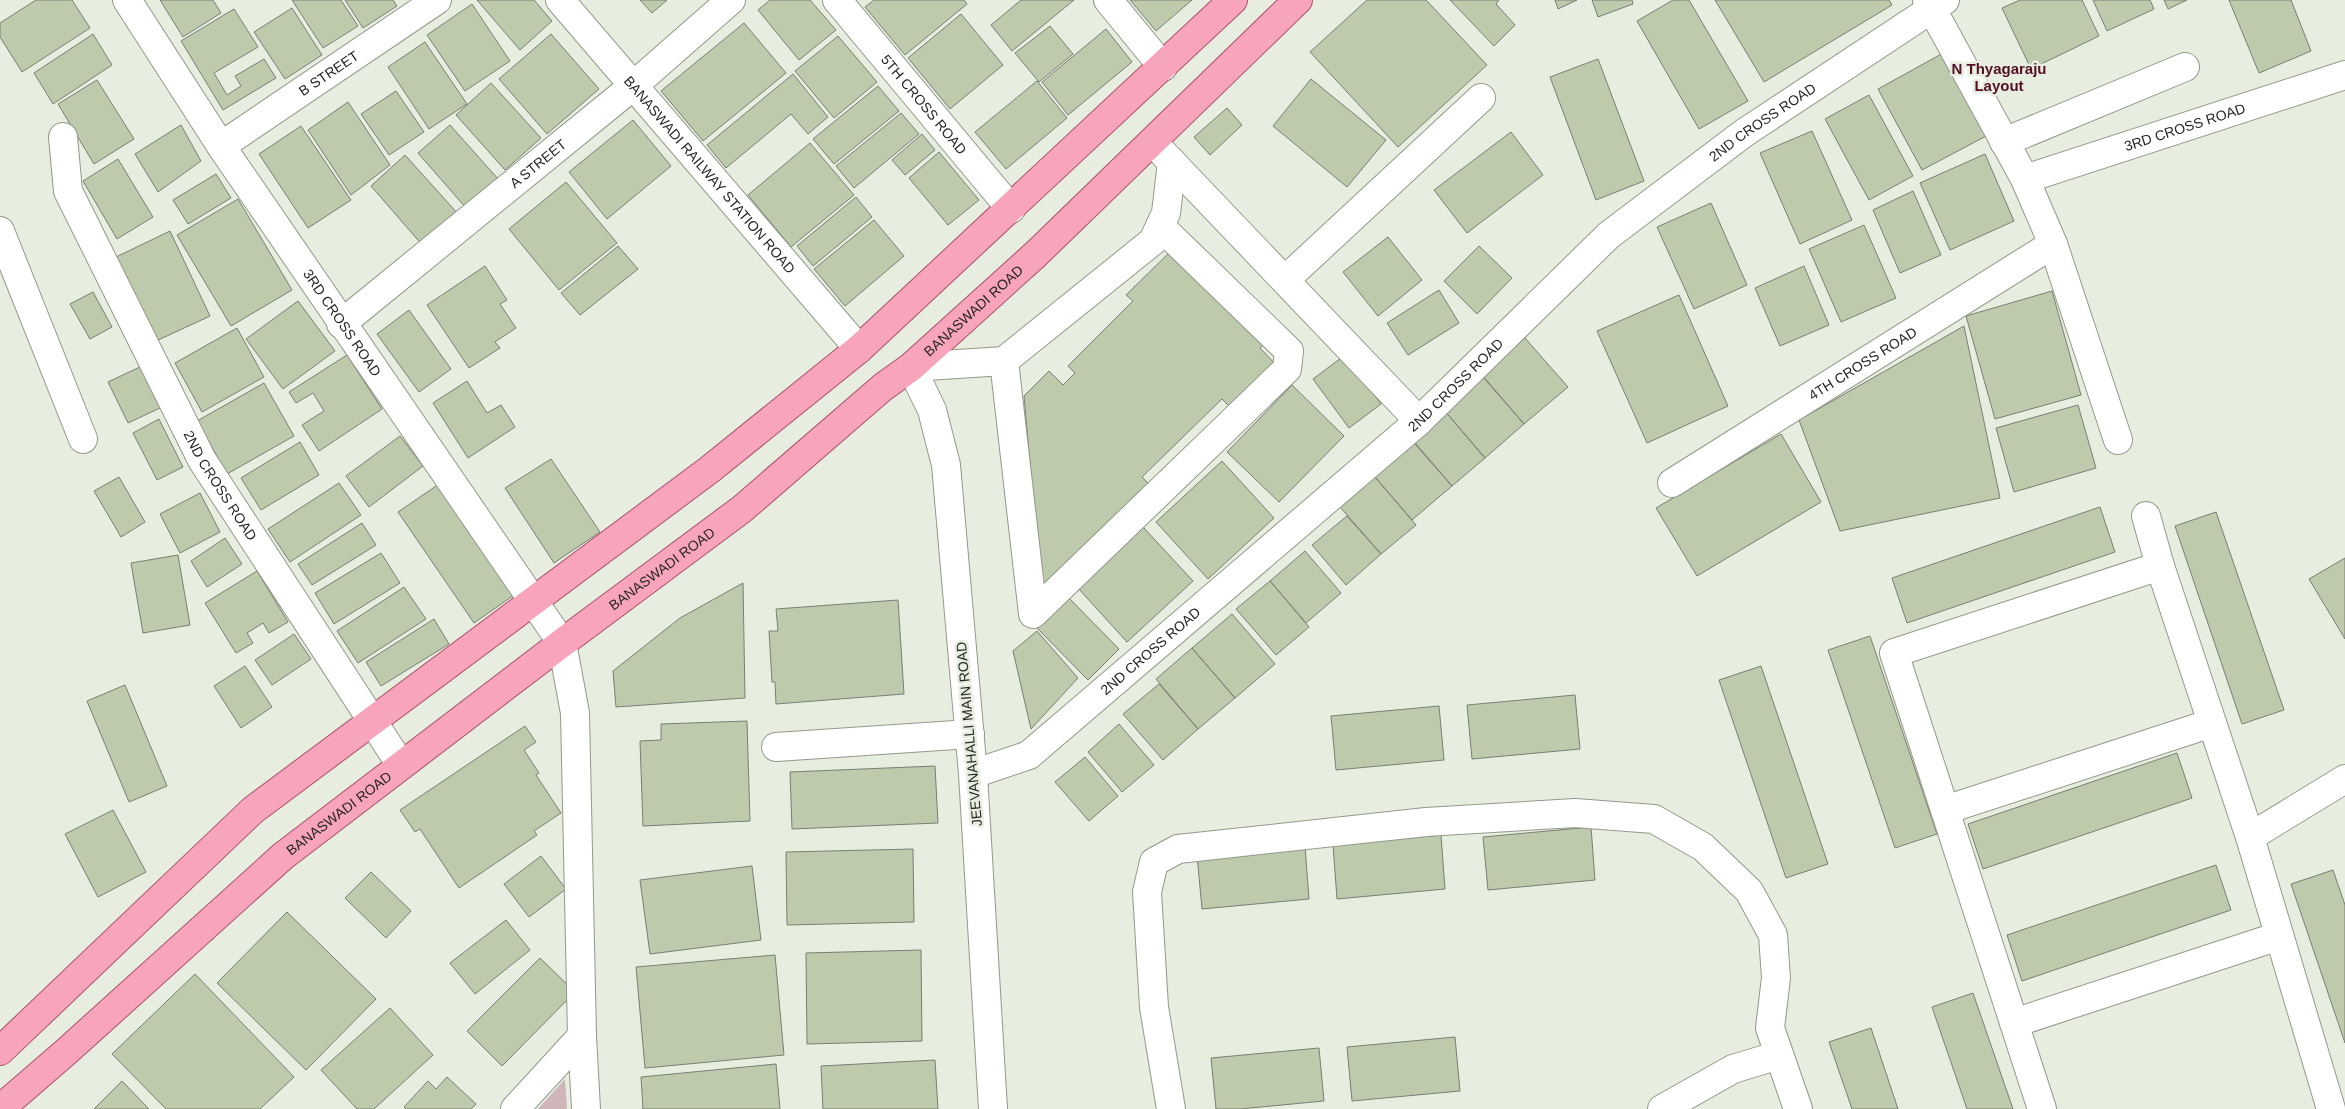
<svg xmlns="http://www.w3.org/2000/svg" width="2345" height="1109" font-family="Arial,sans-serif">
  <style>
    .green { fill: #d0b6bb }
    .building { fill: #bdcaac; stroke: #797f72 }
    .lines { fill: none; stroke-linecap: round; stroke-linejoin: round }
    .minor-casing { stroke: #93998b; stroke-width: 30 }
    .major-casing { stroke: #aa5169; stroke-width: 30 }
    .minor { stroke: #fff; stroke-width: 28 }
    .major { stroke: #f7a4bc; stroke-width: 28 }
    .labels { text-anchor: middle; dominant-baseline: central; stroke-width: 5; stroke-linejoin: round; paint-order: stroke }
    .street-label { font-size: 14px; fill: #252722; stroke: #e7eddf }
    .neighbourhood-label { font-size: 15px; font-weight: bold; fill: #531027; stroke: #e7eddf }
  </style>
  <rect width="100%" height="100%" fill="#e7eddf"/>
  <path class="green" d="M565 1079 567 1109H538Z"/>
  <path class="building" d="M36 0H72L90 28 22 72 0 37V23Z
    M160 0H213L221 13 183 37Z
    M292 0H341L358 26 323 48Z
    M345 0H393L397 6 363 28Z
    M477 0H534L552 21 520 50Z
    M640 0H667L652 13Z
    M770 0H810L836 30 799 60 758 10Z
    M874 0H964L967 4 905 55 865 7Z
    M1021 0H1074L1012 51 991 25Z
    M1130 0H1192L1156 31Z
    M1367 0H1426L1487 65 1398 147 1310 52Z
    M1450 0H1499L1496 4 1515 25 1494 46Z
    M1555 0H1577L1558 9Z
    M1592 0H1632L1633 4 1598 17Z
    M1673 0H1689L1748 101 1699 129 1637 21Z
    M1715 0H1889L1892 5 1764 82Z
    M2020 0H2082L2099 36 2031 69 2002 8Z
    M2093 0H2150L2154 9 2107 31Z
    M2164 0H2187L2168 9Z
    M2229 0H2291L2311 51 2259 73Z
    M472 4 510 61 465 91 427 35Z
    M292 8 322 55 285 79 254 32Z
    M234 9 258 47 214 73 227 95 241 86 235 76 264 59 276 78 223 110 181 41Z
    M961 14 1003 65 950 109 908 58Z
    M744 23 786 73 703 141 661 91Z
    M1050 26 1073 54 1039 82 1015 53Z
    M1106 29 1132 62 1068 115 1042 82Z
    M93 34 112 65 53 104 34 73Z
    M551 34 599 89 547 134 499 79Z
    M838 36 877 82 834 118 795 71Z
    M425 42 467 104 429 129 388 67Z
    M1945 52 1990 134 1922 170 1878 89Z
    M1598 59 1644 181 1596 200 1550 77Z
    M793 74 828 117 808 134 791 114 726 168 707 145Z
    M1311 79 1386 140 1347 187 1273 126Z
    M97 80 134 139 94 164 58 104Z
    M1037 81 1067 118 1006 169 975 132Z
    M491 83 541 138 505 170 456 115Z
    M878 86 899 111 834 164 813 139Z
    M396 91 424 132 389 155 361 114Z
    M1869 95 1913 176 1869 200 1825 119Z
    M348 102 390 165 351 195 308 130Z
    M1227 108 1242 125 1210 155 1194 137Z
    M901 113 919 134 854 188 836 166Z
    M633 120 671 166 607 219 569 172Z
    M181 125 201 161 158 192 135 154Z
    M450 125 499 180 466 208 418 153Z
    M301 126 351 200 308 228 259 154Z
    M1812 131 1852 220 1800 244 1760 153Z
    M1511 132 1543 175 1467 233 1434 190Z
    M922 134 935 150 905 175 892 160Z
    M810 143 854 195 791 247 748 195Z
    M939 152 979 200 948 225 909 178Z
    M1985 154 2014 221 1950 250 1920 183Z
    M405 155 459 215 424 247 371 186Z
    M118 159 153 217 117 239 83 181Z
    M216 174 231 198 188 224 173 200Z
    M566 182 617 243 559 290 509 229Z
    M1913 191 1941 255 1900 273 1873 210Z
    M856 197 872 217 813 266 797 246Z
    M238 199 292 290 231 326 177 235Z
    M1711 203 1747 285 1694 309 1657 227Z
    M874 220 904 256 845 306 814 269Z
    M1864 225 1896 298 1841 322 1809 249Z
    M170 231 210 316 154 342 114 258Z
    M1388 237 1422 280 1378 316 1343 272Z
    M618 246 638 269 580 315 561 293Z
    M1479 246 1512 278 1477 314 1444 281Z
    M1173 249 1266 342 1260 348 1277 366 1233 410 1222 399 1142 477 1153 488 1050 589 1040 578 1024 396 1049 371 1063 385 1075 373 1068 366 1133 301 1126 295Z
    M485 266 507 300 500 304 516 328 495 342 500 348 469 368 427 305Z
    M1804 266 1829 325 1780 346 1755 288Z
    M1439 290 1459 323 1408 355 1387 323Z
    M2052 291 2081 395 1995 419 1966 316Z
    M93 292 112 327 90 339 70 304Z
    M1679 295 1728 406 1647 443 1597 331Z
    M298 301 335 351 283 389 246 339Z
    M409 310 451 369 419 392 377 334Z
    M1964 326 2000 498 1840 531 1799 420Z
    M237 328 264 377 202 412 175 363Z
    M1525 338 1568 387 1524 424 1482 375Z
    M347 355 382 409 319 451 302 425 324 411 313 393 296 403 289 392Z
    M1345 355 1381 404 1349 428 1313 379Z
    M142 366 160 408 128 423 108 382Z
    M1482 376 1524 424 1485 458 1444 410Z
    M467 381 487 413 501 405 515 427 468 458 433 403Z
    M264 383 294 436 227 474 197 421Z
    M1292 385 1344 436 1279 502 1227 452Z
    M2078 405 2096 468 2014 492 1996 428Z
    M1444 410 1485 458 1452 486 1411 438Z
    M159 419 183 467 157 480 133 433Z
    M1781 434 1821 502 1697 576 1656 508Z
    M400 436 423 466 369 507 346 476Z
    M300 442 319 475 261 510 241 478Z
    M1414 443 1452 486 1412 520 1374 476Z
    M551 459 600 532 554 563 505 488Z
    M1222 461 1274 518 1208 579 1156 522Z
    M119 477 145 522 121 537 94 491Z
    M1375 477 1416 525 1381 554 1340 507Z
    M442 482 517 593 474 623 398 512Z
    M339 483 361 515 290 562 268 529Z
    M200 493 220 532 180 553 160 514Z
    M2100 507 2115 552 1907 623 1892 578Z
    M2216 512 2284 710 2242 724 2175 526Z
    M1347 516 1381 554 1346 585 1312 545Z
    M362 523 376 545 312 585 298 564Z
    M1143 527 1193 581 1127 642 1077 587Z
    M225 538 242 564 207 587 191 561Z
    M1305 551 1341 593 1306 623 1270 581Z
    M381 553 400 583 334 624 315 593Z
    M178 555 190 625 143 633 131 563Z
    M2345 558V639L2309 579Z
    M257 571 288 622 269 633 263 623 247 633 253 643 236 653 205 603Z
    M1270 581 1309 627 1276 655 1236 609Z
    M743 583 745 698 616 707 613 671 680 618Z
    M404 587 426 619 358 663 337 631Z
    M1067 596 1119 649 1088 680 1036 627Z
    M898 600 904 694 776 704 775 682H772L769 631H778L776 609Z
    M1232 614 1275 664 1235 698 1192 648Z
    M434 619 449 644 381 686 366 662Z
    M1037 631 1078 678 1031 729 1013 651Z
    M294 634 311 659 272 685 255 660Z
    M1870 636 1937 834 1895 848 1828 650Z
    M1192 648 1235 698 1198 729 1156 679Z
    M245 666 272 707 241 728 214 686Z
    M1761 666 1828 864 1786 878 1719 680Z
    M1159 684 1198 729 1163 760 1123 714Z
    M125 685 167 786 129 802 87 701Z
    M1575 695 1580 749 1472 759 1467 705Z
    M1439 706 1444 760 1336 770 1331 716Z
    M747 721 750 821 643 826 640 741 661 740V724Z
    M1119 724 1154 765 1122 792 1088 752Z
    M525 726 536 742 524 750 539 773 536 775 561 813 534 831 537 835 459 888 420 829 415 832 400 810Z
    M2177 753 2192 798 1983 869 1968 824Z
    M1085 757 1118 796 1089 821 1055 782Z
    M935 766 938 823 792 829 790 772Z
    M113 810 146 872 98 897 65 834Z
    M1591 827 1595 880 1488 890 1483 837Z
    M1441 835 1445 889 1337 899 1333 845Z
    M1305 846 1309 899 1202 909 1197 855Z
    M913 849 914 922 787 925 786 852Z
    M541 856 566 889 529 917 504 884Z
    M2216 865 2231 910 2022 981 2007 935Z
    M752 866 761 940 650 954 640 880Z
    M2333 870 2345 905V1043L2291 884Z
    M371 872 411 911 386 938 345 898Z
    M287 912 376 999 306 1070 217 983Z
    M506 920 530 950 475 994 450 963Z
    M921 950 922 1041 807 1044 806 953Z
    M775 955 784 1055 645 1068 636 967Z
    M540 958 575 992 502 1066 467 1031Z
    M195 974 294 1077 260 1109H166L112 1054Z
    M1973 993 2013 1109H1967L1932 1007Z
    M390 1008 433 1055 374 1109H357L321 1070Z
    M1871 1028 1898 1109H1852L1829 1042Z
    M1455 1037 1460 1091 1352 1101 1347 1047Z
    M1319 1048 1324 1101 1240 1109H1216L1211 1058Z
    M935 1060 938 1109H823L821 1066Z
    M776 1064 780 1109H643L641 1077Z
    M447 1077 476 1104 471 1109H406L404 1107 428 1081 436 1089Z
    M122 1081 149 1109H94Z"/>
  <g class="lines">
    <g class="minor-casing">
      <g id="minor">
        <path id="s1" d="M127 0 221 146 562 643 575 713 582 1036 586 1109"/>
        <path id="s2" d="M560 0 859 349"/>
        <path id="s3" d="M837 0 1011 209"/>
        <path d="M1108 0 1163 67"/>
        <path d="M1927 0 2025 179 2053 244 2118 440"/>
        <path id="s4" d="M63 137 68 191 202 460 401 765"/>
        <path d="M2004 142 2185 67"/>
        <path id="s5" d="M221 146 437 0"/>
        <path d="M1163 153 1419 421"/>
        <path id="s6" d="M2025 179 2345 75"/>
        <path d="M0 231 83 439"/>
        <path d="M1285 280 1481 98"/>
        <path id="s7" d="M341 324 633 86 731 0"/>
        <path d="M1004 361 1033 614 1287 369 1289 351 1160 226"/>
        <path id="s8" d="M1672 483 2053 244"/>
        <path d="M2146 516 2160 566 2250 837 2331 1109"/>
        <path d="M776 747 970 734"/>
        <path id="s9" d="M973 774 1029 755 1419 421 1609 235 1744 133 1945 0"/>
        <path d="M1945 810 2212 723"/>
        <path d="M2250 837 2345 779"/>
        <path d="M2014 1023 2279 936"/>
        <path d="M515 1109 582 1036"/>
        <path d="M993 1109 973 774 946 465 932 410 911 367 1004 361 1153 241 1166 213 1172 162"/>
        <path d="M1171 1109 1154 1007 1147 892 1154 862 1178 849 1426 822 1575 813 1654 819 1703 847 1749 891 1773 935 1776 978 1770 1028 1798 1109"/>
        <path d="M1662 1109 1733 1069 1779 1055"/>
        <path d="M2042 1109 1894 653 2160 566"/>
      </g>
    </g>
    <g class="major-casing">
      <g id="major">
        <path d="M0 1051 253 810 709 470 859 349 1233 0"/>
        <path id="s10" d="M0 1109 67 1051 283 856 562 643 742 509 883 387 911 367 1036 254 1298 0"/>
      </g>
    </g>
    <use href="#minor" class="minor"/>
    <use href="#major" class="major"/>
  </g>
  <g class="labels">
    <g class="street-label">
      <text stroke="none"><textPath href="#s5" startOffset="130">B STREET</textPath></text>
      <text stroke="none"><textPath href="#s3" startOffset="136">5TH CROSS ROAD</textPath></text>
      <text stroke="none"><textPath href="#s9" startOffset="1029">2ND CROSS ROAD</textPath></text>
      <text stroke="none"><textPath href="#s6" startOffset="168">3RD CROSS ROAD</textPath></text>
      <text stroke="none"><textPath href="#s7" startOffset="254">A STREET</textPath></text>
      <text stroke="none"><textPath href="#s2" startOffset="230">BANASWADI RAILWAY STATION ROAD</textPath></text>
      <text stroke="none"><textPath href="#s10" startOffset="1260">BANASWADI ROAD</textPath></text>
      <text stroke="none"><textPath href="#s1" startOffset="388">3RD CROSS ROAD</textPath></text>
      <text stroke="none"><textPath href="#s8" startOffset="225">4TH CROSS ROAD</textPath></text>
      <text stroke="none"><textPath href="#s9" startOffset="624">2ND CROSS ROAD</textPath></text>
      <text stroke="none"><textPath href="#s4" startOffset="386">2ND CROSS ROAD</textPath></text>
      <text stroke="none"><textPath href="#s10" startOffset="855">BANASWADI ROAD</textPath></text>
      <text stroke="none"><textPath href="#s9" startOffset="219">2ND CROSS ROAD</textPath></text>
      <text transform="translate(969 734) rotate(-95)">JEEVANAHALLI MAIN ROAD</text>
      <text stroke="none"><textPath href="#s10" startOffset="450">BANASWADI ROAD</textPath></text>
    </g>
    <g class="neighbourhood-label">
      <text x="1999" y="68">N Thyagaraju<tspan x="1999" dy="17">Layout</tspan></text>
    </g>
  </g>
</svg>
